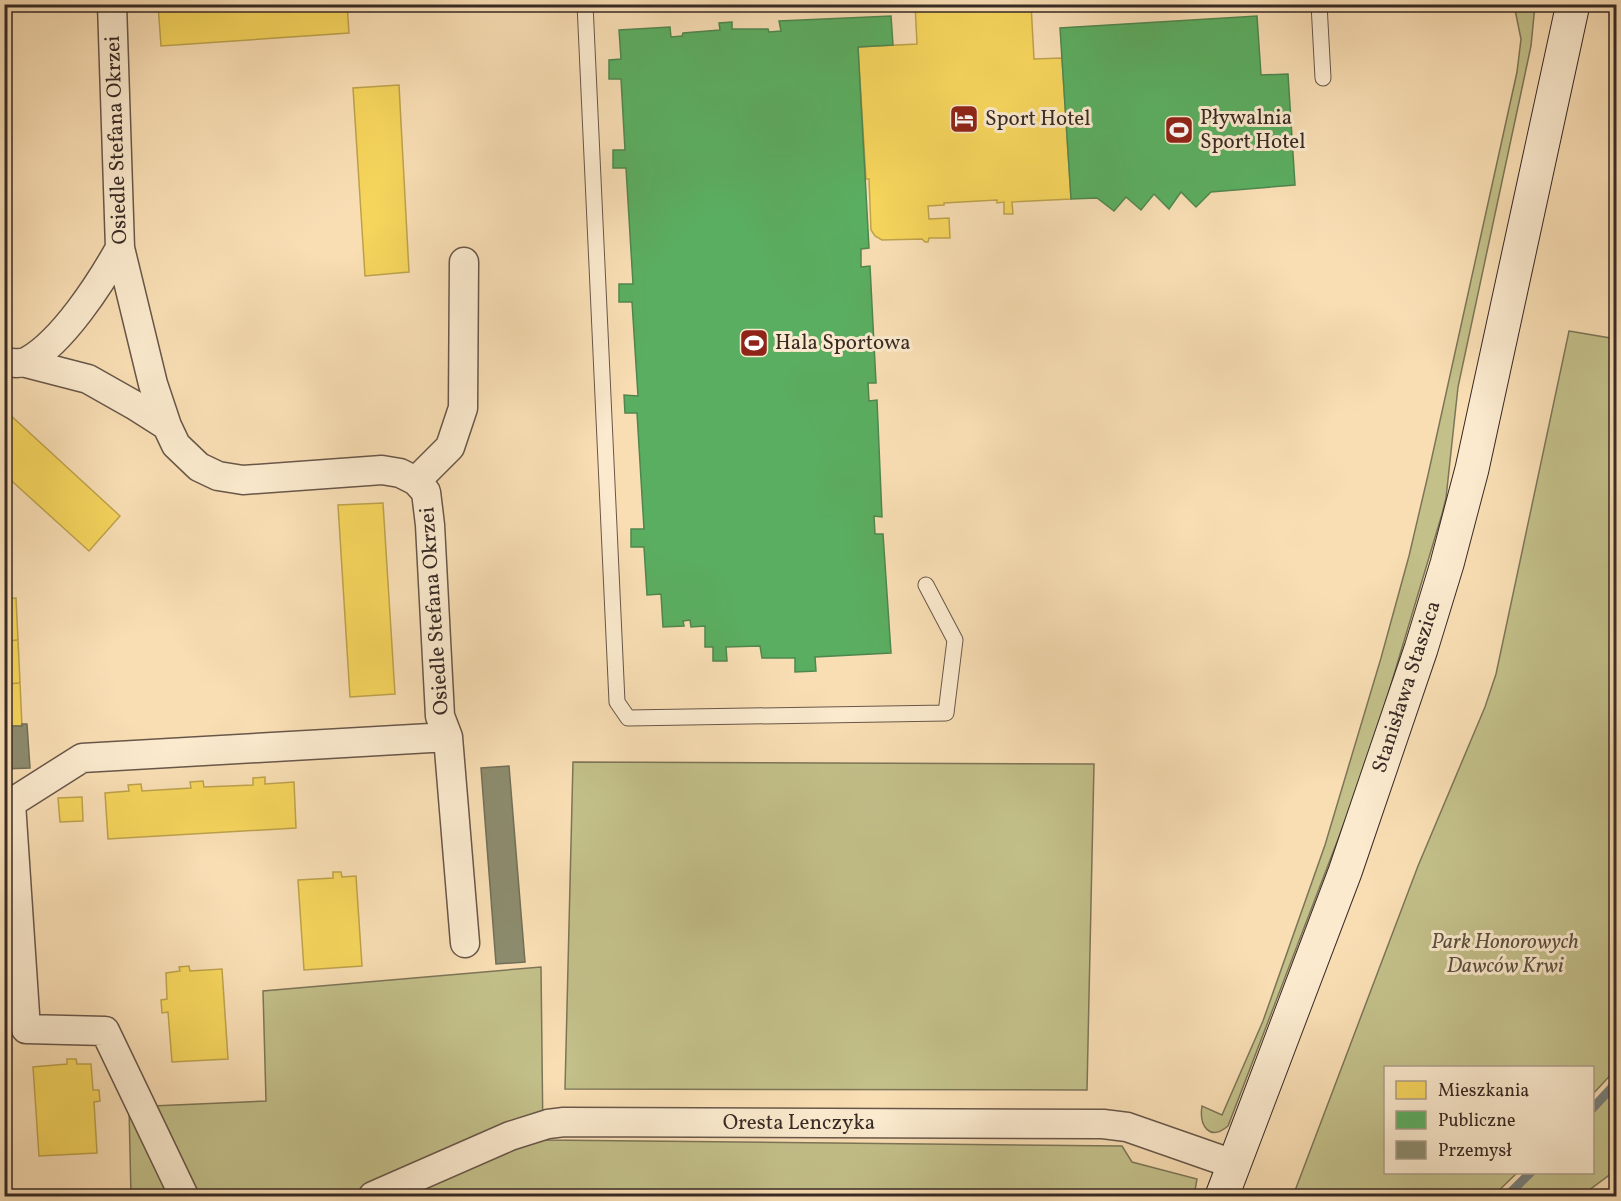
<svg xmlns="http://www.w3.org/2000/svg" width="1621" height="1201" font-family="Vollkorn,serif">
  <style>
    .green { fill: #c3c08a; stroke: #7d7558; stroke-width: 1.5 }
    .homes { fill: #f6d55c; stroke: #bda24c; stroke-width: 1.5 }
    .public { fill: #5aae61; stroke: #50864f; stroke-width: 1.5 }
    .industry { fill: #8c8c6e; stroke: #726f58; stroke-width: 1.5 }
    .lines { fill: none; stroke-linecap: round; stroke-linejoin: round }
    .stream { stroke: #78807e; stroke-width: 9 }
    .lane-casing { stroke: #685749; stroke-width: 17 }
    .street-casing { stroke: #685749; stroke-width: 31 }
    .secondary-casing { stroke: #372a25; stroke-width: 35 }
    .lane { stroke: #fbeace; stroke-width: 15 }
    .street { stroke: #fbeace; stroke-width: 28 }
    .secondary { stroke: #fbeace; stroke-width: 33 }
    .labels { text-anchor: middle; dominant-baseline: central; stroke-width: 6; stroke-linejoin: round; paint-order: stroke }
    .poi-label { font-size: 21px; fill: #372a25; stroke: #fbeace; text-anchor: start }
    .street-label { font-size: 21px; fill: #372a25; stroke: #fbeace }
    .park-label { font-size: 21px; font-style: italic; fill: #5a503e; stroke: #fbeace }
  </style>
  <rect width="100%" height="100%" fill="#f9deb4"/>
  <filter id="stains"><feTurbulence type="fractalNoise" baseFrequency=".00333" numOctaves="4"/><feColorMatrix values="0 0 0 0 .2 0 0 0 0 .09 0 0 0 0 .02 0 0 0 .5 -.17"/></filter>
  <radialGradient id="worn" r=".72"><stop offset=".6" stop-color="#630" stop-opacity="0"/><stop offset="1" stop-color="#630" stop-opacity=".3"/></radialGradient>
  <path class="green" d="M1514 5H1535L1531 46 1458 387 1446 498 1442 514 1384 708 1350 808 1228 1126C1209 1142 1199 1125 1202 1106L1222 1115 1263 1021 1325 845 1381 658 1409 556 1428 475 1517 72 1521 39Z
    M1569 331 1616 339V1069L1593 1094 1592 1068H1386V1172L1517 1173 1493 1196H1293L1418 866 1485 707 1496 674Z
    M573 762 1094 764 1087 1090 565 1089Z
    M541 967 543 1140 1122 1146 1132 1162 1197 1179 1194 1196H131L129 1107 266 1101 263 991Z
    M1616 1083V1170L1581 1196H1507L1531 1173 1592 1172 1593 1109Z"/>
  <path class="homes" d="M4 4 8 81H4Z
    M158 4H347L349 33 161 46Z
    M915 4H1031L1034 59 1062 58 1071 199 1012 202 1013 214H1004V202L997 203V200L944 203V205L928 206 929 219 949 218 950 238H929L928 242H925L922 239 882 240 875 236 871 230 869 179H866L858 47 917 44Z
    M399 85 409 272 365 276 353 88Z
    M7 412 120 516 89 551 4 474V415Z
    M383 503 395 694 350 697 338 505Z
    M16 598 18 640 4 641V599Z
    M18 640 20 683 4 684V641Z
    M20 683 22 726H4V684Z
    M265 777V784L294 782 296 828 108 839 105 793 129 791 128 785 141 784 142 791 191 788 190 782 203 781 204 787 253 785V778Z
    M82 797 83 821 60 822 58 798Z
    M333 872H341L342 877 356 876 362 966 304 970 298 880 333 878Z
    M189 966 190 971 222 969 228 1059 172 1062 168 1012 162 1013 161 1000 167 999 166 973 180 971 179 967Z
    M67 1059H76L77 1064H91L93 1090H99L100 1101 94 1102 97 1153 39 1156 33 1067 67 1064Z"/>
  <path class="public" d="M891 16 893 45 858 47 869 248 861 249V267L870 266 876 383H868L869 401 877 400 882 517 874 516 875 534H883L891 653 815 657 816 671 795 672V658H762L760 646 726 647 727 661H713V647H705V626L691 627 690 620 683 621 684 626 663 627 661 594 647 595 644 547H631V529H644L637 413H625L624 395 638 396 632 302H619V284H633L626 168H613V150H625L621 79H609V60L621 59 619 30 670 27 671 37 682 36 683 33 720 30 719 23 732 22V29H768L769 32 781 31 779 21Z
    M1257 16 1261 75 1288 74 1295 185 1211 192 1196 207 1181 192 1169 209 1154 194 1141 210 1126 197 1114 211 1097 198 1071 199 1060 28Z"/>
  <path class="industry" d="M22 724H27L30 768 4 769V726H22Z
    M509 766 525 962 496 964 481 768Z"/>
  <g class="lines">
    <path class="stream" d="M1592 1109 1616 1083
      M1507 1196 1531 1172"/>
    <g class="lane-casing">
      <path id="lane" d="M585 4 617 702 628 718 946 713 955 640 926 585
        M1319 4 1323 78"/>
    </g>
    <g class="street-casing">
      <path id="street" d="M112 4 120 248 153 384 167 426 176 445 199 467 218 476 243 480 382 470 400 473 416 481 426 492 430 525 440 716 448 737 465 943
        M4 362C11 363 22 364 28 361 63 341 100 284 120 248
        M26 363 88 379 134 405 167 426
        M416 481 450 447 463 408 464 262
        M184 1196 105 1031 26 1029 11 803 82 758 448 737
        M373 1196 510 1136 548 1124 564 1122 1103 1124 1127 1127 1233 1164"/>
    </g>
    <g class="secondary-casing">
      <path id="secondary" d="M1222 1196 1345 872 1421 649 1447 564 1472 469 1573 4"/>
    </g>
    <use href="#lane" class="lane"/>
    <use href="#street" class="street"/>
    <use href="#secondary" class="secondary"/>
  </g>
  <defs>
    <g id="hotel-square" transform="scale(1.5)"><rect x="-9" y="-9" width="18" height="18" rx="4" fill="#8f2418" stroke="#fbeace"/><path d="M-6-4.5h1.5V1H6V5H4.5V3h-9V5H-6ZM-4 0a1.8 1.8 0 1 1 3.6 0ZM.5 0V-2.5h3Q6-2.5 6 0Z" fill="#fff"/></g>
    <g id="stadium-square" transform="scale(1.5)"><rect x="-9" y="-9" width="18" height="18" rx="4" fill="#8f2418" stroke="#fbeace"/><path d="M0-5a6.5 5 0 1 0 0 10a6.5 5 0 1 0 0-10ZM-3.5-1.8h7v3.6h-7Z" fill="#fff"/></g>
  </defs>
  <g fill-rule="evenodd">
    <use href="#hotel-square" x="964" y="119"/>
    <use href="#stadium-square" x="1179" y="130"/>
    <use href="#stadium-square" x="754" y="343"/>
  </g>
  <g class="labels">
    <g class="poi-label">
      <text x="1200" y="118">Pływalnia<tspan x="1200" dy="24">Sport Hotel</tspan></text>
      <text x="985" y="119">Sport Hotel</text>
      <text x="775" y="343">Hala Sportowa</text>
    </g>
    <g class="street-label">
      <text transform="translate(117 140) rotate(-92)">Osiedle Stefana Okrzei</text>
      <text transform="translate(435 611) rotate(-94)">Osiedle Stefana Okrzei</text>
      <text transform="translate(1407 687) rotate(-72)">Stanisława Staszica</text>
      <text x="799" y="1123">Oresta Lenczyka</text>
    </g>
    <g class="park-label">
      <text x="1505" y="942">Park Honorowych<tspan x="1505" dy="24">Dawców Krwi</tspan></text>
    </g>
  </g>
  <rect width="1621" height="1201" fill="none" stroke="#f9deb4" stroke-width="24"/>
  <rect x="6" y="6" width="1609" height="1189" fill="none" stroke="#372a25" stroke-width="3"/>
  <rect x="12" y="12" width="1597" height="1177" fill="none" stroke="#372a25" stroke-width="1.5"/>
  <rect x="1384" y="1066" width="210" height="108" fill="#fbeace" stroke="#ad9d8a" stroke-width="1.5"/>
  <rect x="1396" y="1081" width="30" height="18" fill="#f6d55c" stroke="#ad9d8a" stroke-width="1.5"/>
  <text x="1438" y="1096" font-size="18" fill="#372a25">Mieszkania</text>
  <rect x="1396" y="1111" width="30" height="18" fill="#5aae61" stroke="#ad9d8a" stroke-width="1.5"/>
  <text x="1438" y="1126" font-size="18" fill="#372a25">Publiczne</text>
  <rect x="1396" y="1141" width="30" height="18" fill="#8c8c6e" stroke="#ad9d8a" stroke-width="1.5"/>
  <text x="1438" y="1156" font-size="18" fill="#372a25">Przemysł</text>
  <rect width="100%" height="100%" filter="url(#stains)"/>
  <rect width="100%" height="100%" fill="url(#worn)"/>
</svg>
